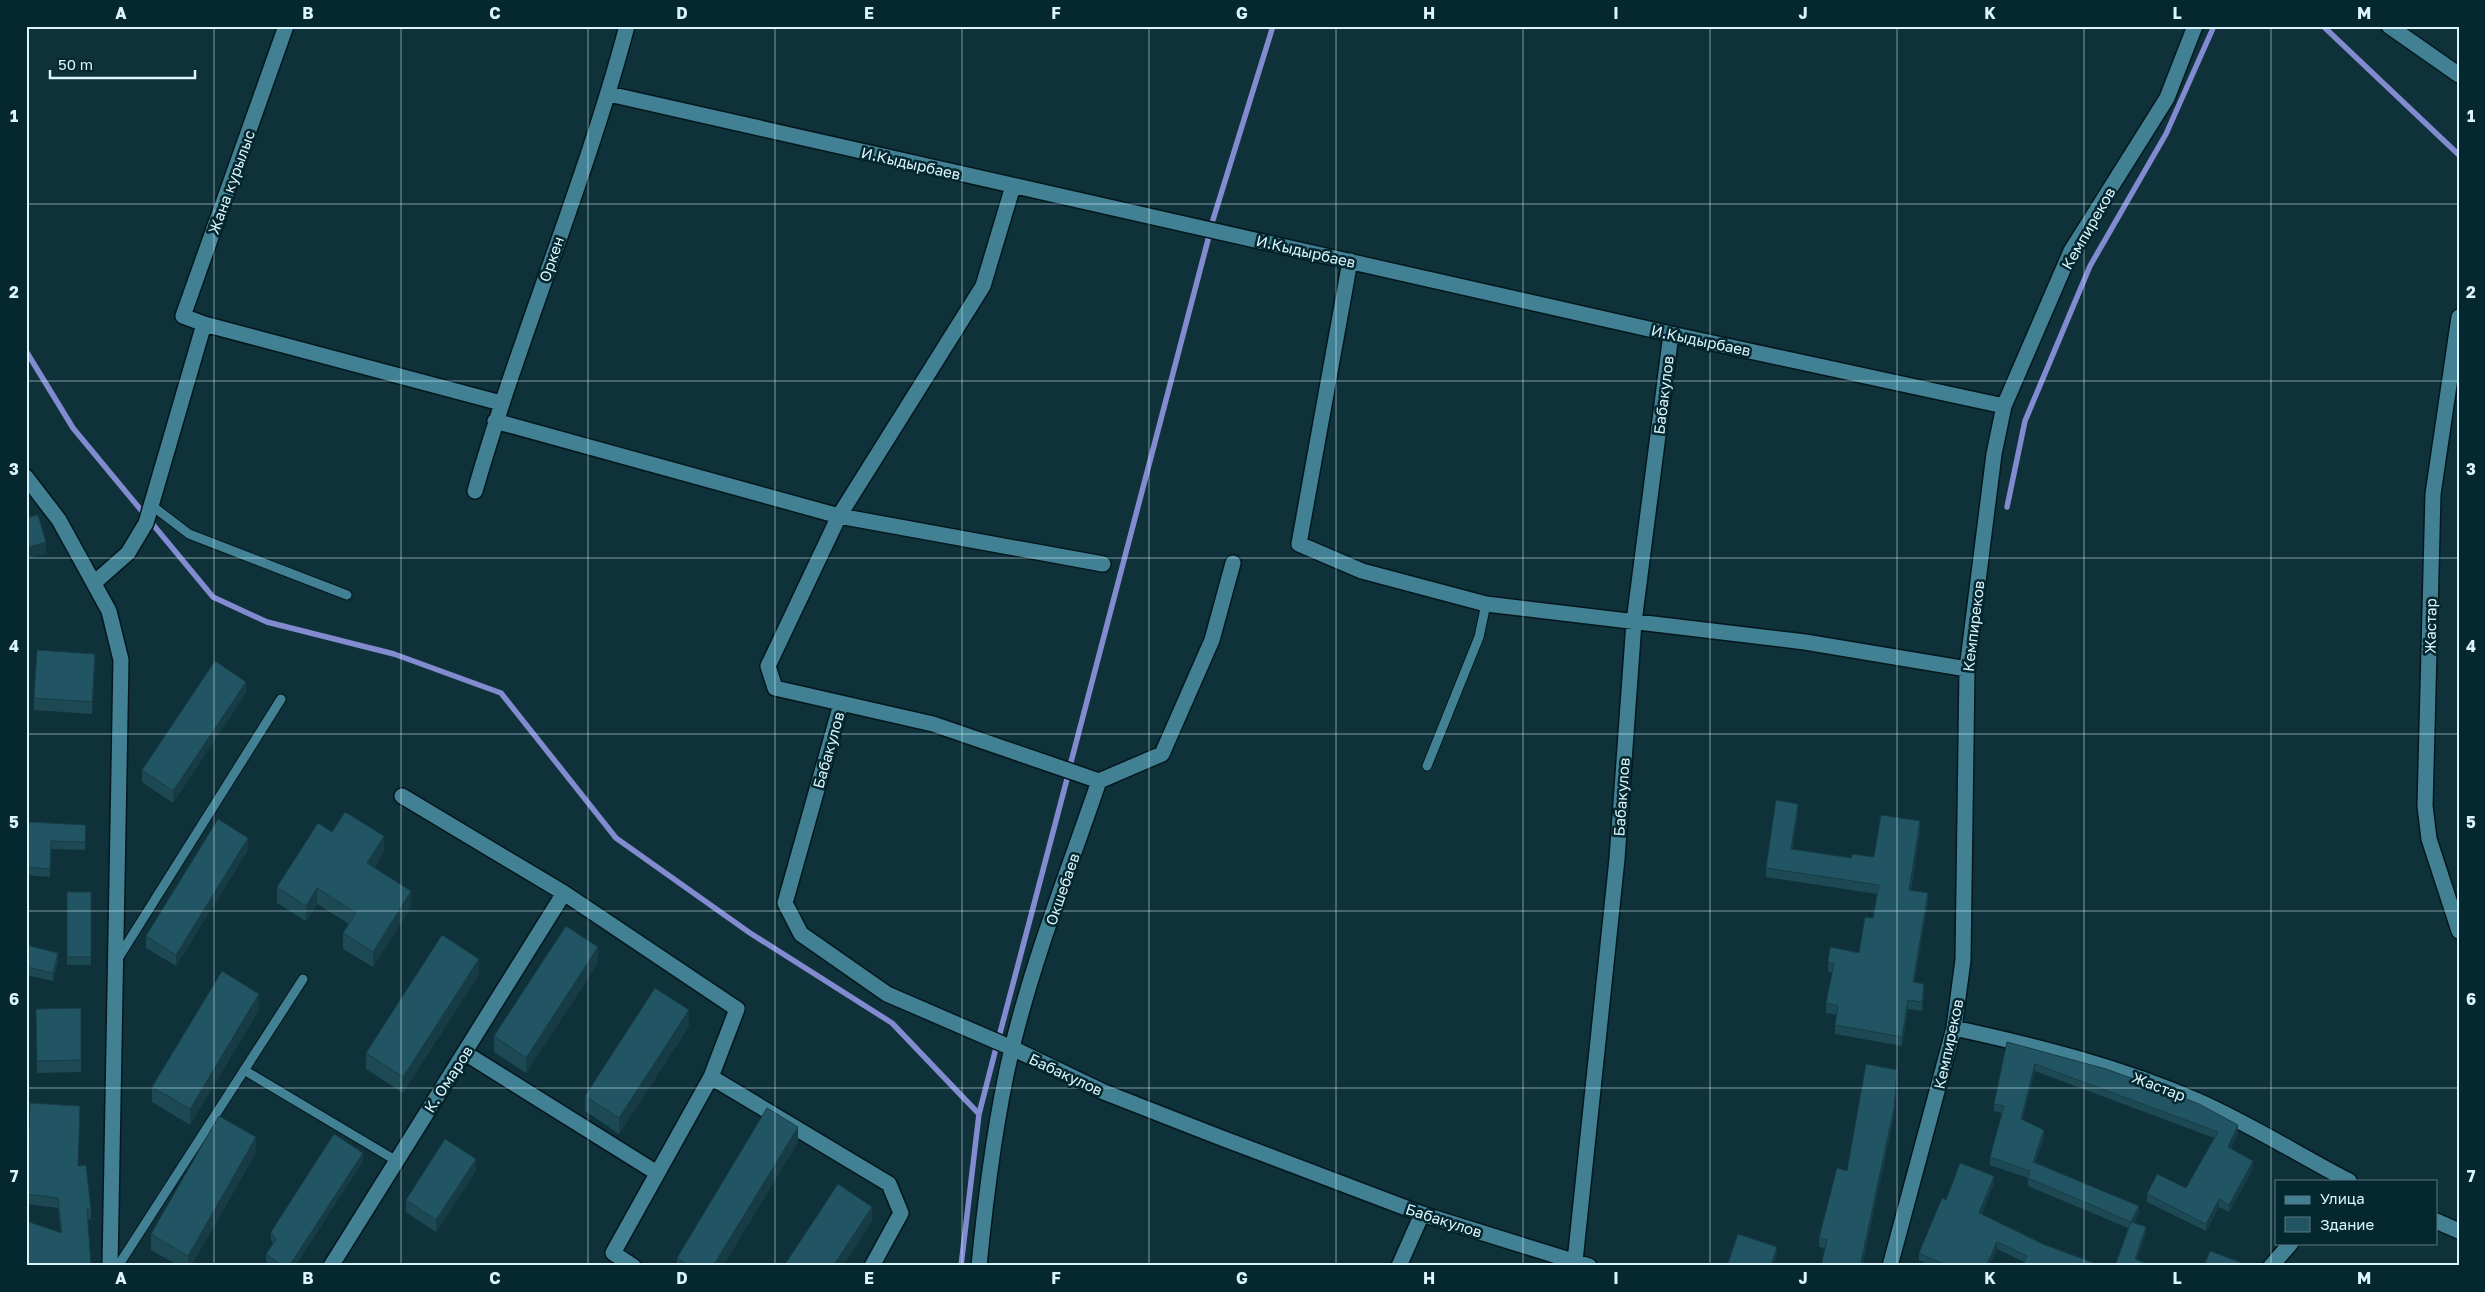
<svg xmlns="http://www.w3.org/2000/svg" width="2485" height="1292" font-family="'Golos Text',sans-serif">
  <style>
    .lines { fill: none; stroke-linecap: round; stroke-linejoin: round }
    .stream { stroke: #828bd0; stroke-width: 5.5 }
    .lane-casing { stroke: #04171d; stroke-width: 11 }
    .street-casing { stroke: #04171d; stroke-width: 18 }
    .lane { stroke: #428093; stroke-width: 9 }
    .street { stroke: #428093; stroke-width: 15 }
    .wall { fill: #1d4955 }
    .shaded-wall { fill: #183c45 }
    .building { fill: #225563; stroke: #183c45 }
    .grid { fill: none; stroke: #dcf5fd; stroke-width: 1; stroke-opacity: 0.55 }
    .labels { text-anchor: middle; dominant-baseline: central; stroke-width: 5; stroke-linejoin: round; paint-order: stroke }
    .street-label { font-size: 15px; fill: #dcf5fd; stroke: #042730 }
    .neatline { fill: none; stroke: #dcf5fd; stroke-width: 2 }
    .grid-label { font-size: 16px; text-anchor: middle; font-weight: bold; fill: #dcf5fd }
  </style>
  <rect width="100%" height="100%" fill="#0f313a"/>
  <g class="lines">
    <path class="stream" d="M2323 26 2459 155
      M1212 223 1273 26
      M26 351 73 428 213 597 267 622 394 654 501 693 616 838 750 933 892 1023 979 1114
      M2007 507 2025 421 2090 266 2166 134 2214 26
      M1071 762 1209 236
      M1000 1033 1067 779
      M961 1266 979 1114 996 1048"/>
    <g class="lane-casing">
      <path id="lane" d="M151 505 189 534 347 595
        M1427 766 1479 637 1486 604
        M117 960 281 699
        M244 1070 395 1160
        M118 1266 303 979"/>
    </g>
    <g class="street-casing">
      <path id="street" d="M2389 26 2459 75
        M609 94 1671 334 2004 406
        M1013 186 983 286 839 516 768 666 775 688 933 724 1099 781
        M1350 261 1299 544 1362 571 1486 604 1805 642 1967 669
        M2459 317 2433 494 2425 806 2429 839 2459 931
        M204 324 501 403
        M495 421 839 516 1103 564
        M26 477 59 520 109 611 121 660 110 1266
        M475 491C520 334 585 184 627 26
        M94 583 128 553 146 523 204 324 183 316 286 26
        M841 704 785 903 801 934 887 994 1012 1048 1104 1092 1219 1137 1422 1214 1589 1266
        M402 796 564 893 737 1009 711 1077 613 1253 633 1266
        M1954 1028C2037 1046 2120 1067 2198 1101 2250 1124 2299 1155 2349 1181
        M465 1053 657 1173
        M711 1077 889 1184 901 1213 872 1266
        M2436 1221 2459 1231
        M1575 1261 1617 859 1634 622 1671 334
        M331 1266 564 893
        M979 1266C986 1193 995 1120 1012 1048 1034 957 1069 869 1099 781L1162 754 1212 640 1233 563
        M1399 1266 1422 1214
        M1890 1266 1954 1028 1963 960 1967 669 1994 454 2004 406 2071 251 2167 98 2195 26
        M2271 1266 2291 1243"/>
    </g>
    <use href="#lane" class="lane"/>
    <use href="#street" class="street"/>
  </g>
  <path class="wall" d="M95 666 92 714 34 710V698Z
    M246 693 173 803 142 782V770Z
    M1798 813 1792 849 1851 858 1874 857 1920 831 1911 890 1928 902 1914 983 1924 993 1922 1011 1908 1009 1902 1046 1835 1034V1025L1837 1015 1826 1013V1003L1832 972H1828V962L1859 953 1873 918 1877 894 1766 877V868Z
    M29 822 86 833 85 850 51 849 50 877 26 875Z
    M332 832 384 852 374 868 411 907 373 967 343 949V933L349 924 317 904 306 921 277 903V887Z
    M248 850 176 966 146 948V936Z
    M67 892H91V965H67Z
    M26 945 58 960 53 981 26 975Z
    M598 963 526 1073 494 1052V1036Z
    M479 974 403 1093 366 1069V1053Z
    M81 1008V1072L37 1073 36 1009Z
    M259 1010 190 1125 152 1102V1087Z
    M689 1026 619 1134 585 1111V1096Z
    M2007 1042 2180 1101 2238 1133 2231 1148 2253 1169 2229 1212 2219 1207 2206 1231 2147 1202V1194L2186 1188 2214 1138 2035 1071 2022 1120 2044 1138 2035 1163 2139 1213 2134 1223 2146 1234 2115 1266 2128 1228 2028 1186V1178L1990 1165V1157L2002 1113 1994 1111V1104Z
    M1897 1079 1894 1117 1863 1262 1869 1266 1825 1248 1819 1247V1238L1847 1171Z
    M80 1116 78 1166 91 1210V1220L87 1219 91 1266 61 1232 58 1208 26 1204V1154H28Z
    M798 1142 723 1266H677V1258Z
    M256 1153 191 1266H179L151 1250V1234Z
    M363 1161 295 1266H272L266 1262V1254L273 1244 271 1239V1232Z
    M476 1171 436 1232 406 1212V1200Z
    M1994 1183 1982 1214 2045 1245 2102 1266H2022L2024 1262 1997 1249 1989 1266H1932L1919 1260V1253L1946 1200Z"/>
  <path class="shaded-wall" d="M46 542V554L26 559V548Z
    M26 561H28V573H26Z
    M95 654V666L92 714V702Z
    M246 682V693L173 803V791Z
    M1798 804V813L1791 858V849Z
    M1920 821V831L1909 899V890Z
    M384 836V852L367 879V863Z
    M248 838V850L176 966V955Z
    M317 888V904L306 921V906Z
    M411 891V907L373 967V952Z
    M1928 893V902L1913 991V982Z
    M598 947V963L526 1073V1058Z
    M58 953V960L53 981V973Z
    M479 959V974L403 1093V1077Z
    M1924 984V993L1922 1011V1002Z
    M259 994V1010L190 1125V1109Z
    M1908 1000V1009L1902 1046V1037Z
    M689 1010V1026L619 1134V1118Z
    M2035 1064V1071L2021 1127V1119Z
    M1897 1070 1894 1117 1862 1266 1861 1262Z
    M2238 1125V1133L2228 1154V1147Z
    M798 1127V1142L723 1266H713Z
    M2044 1130V1138L2033 1169V1162Z
    M256 1137V1153L191 1266H188V1256Z
    M363 1153V1161L295 1266H289Z
    M476 1159V1171L436 1232V1220Z
    M2253 1161V1169L2229 1212V1205Z
    M1994 1176V1183L1979 1220V1213Z
    M2219 1199V1207L2206 1231V1224Z
    M2139 1206V1213L2131 1229V1222Z
    M872 1207V1222L843 1266H833Z
    M2146 1227V1234L2135 1266V1259Z
    M1997 1242V1249L1989 1266H1986Z
    M1777 1247V1255L1774 1266H1771Z"/>
  <path class="building" d="M38 515 46 542 26 548V518Z
    M37 650 95 654 92 702 34 698Z
    M215 661 246 682 173 791 142 770Z
    M1776 800 1798 804 1791 849 1851 858 1852 854 1874 857 1881 815 1920 821 1909 890 1928 893 1913 982 1924 984 1922 1002 1908 1000 1902 1037 1835 1025 1838 1006 1826 1003 1834 964 1828 962 1830 947 1859 953 1865 917 1873 918 1879 885 1766 868Z
    M345 812 384 836 367 863 411 891 373 952 343 933 356 913 317 888 306 906 277 887 318 823 332 832Z
    M218 819 248 838 176 955 146 936Z
    M29 822 86 825 85 842 51 841 50 869 26 867Z
    M67 892H91V957H67Z
    M566 926 598 947 526 1058 494 1036Z
    M442 935 479 959 403 1077 366 1053Z
    M26 945 58 953 53 973 26 967Z
    M222 971 259 994 190 1109 152 1087Z
    M655 988 689 1010 619 1118 585 1096Z
    M81 1008V1060L37 1061 36 1009Z
    M2007 1042 2106 1069 2167 1091 2180 1101 2181 1097 2199 1104 2238 1125 2228 1147 2253 1161 2229 1205 2219 1199 2206 1224 2147 1194 2157 1174 2186 1188 2218 1132 2035 1064 2021 1119 2044 1130 2033 1162 2139 1206 2131 1222 2028 1178 2030 1171 1990 1157 2004 1106 1994 1104Z
    M1866 1064 1897 1070 1894 1108 1861 1262 1869 1264 1868 1266H1821L1827 1240 1819 1238 1837 1168 1847 1171Z
    M30 1103 80 1106 78 1166 86 1165 91 1210 87 1209 91 1266H26V1221L62 1233 58 1198 26 1194V1154H28Z
    M767 1108 798 1127 713 1266H690L677 1258Z
    M219 1116 256 1137 188 1256 151 1234Z
    M334 1134 363 1153 289 1266H283L266 1254 276 1240 271 1232Z
    M445 1139 476 1159 436 1220 406 1200Z
    M1960 1163 1994 1176 1979 1213 2045 1245 2102 1266H2057L2049 1263 2048 1266H2022L2027 1256 1997 1242 1986 1266H1948L1919 1253 1942 1198 1946 1200Z
    M838 1184 872 1207 833 1266H784Z
    M2131 1222 2146 1227 2135 1259 2153 1266H2115Z
    M1738 1234 1777 1247 1771 1266H1727Z
    M2210 1251 2250 1266H2204Z"/>
  <path class="grid" d="M214 26V1266M401 26V1266M588 26V1266M775 26V1266M962 26V1266M1149 26V1266M1336 26V1266M1523 26V1266M1710 26V1266M1897 26V1266M2084 26V1266M2271 26V1266M26 204H2459M26 381H2459M26 558H2459M26 734H2459M26 911H2459M26 1088H2459"/>
  <g class="labels">
    <g class="street-label">
      <text transform="translate(911 163) rotate(13)">И.Кыдырбаев</text>
      <text transform="translate(231 182) rotate(-70)">Жана курылыс</text>
      <text transform="translate(2088 228) rotate(-60)">Кемпиреков</text>
      <text transform="translate(1306 251) rotate(13)">И.Кыдырбаев</text>
      <text transform="translate(551 259) rotate(-71)">Оркен</text>
      <text transform="translate(1701 340) rotate(12)">И.Кыдырбаев</text>
      <text transform="translate(1663 395) rotate(-83)">Бабакулов</text>
      <text transform="translate(1973 626) rotate(-83)">Кемпиреков</text>
      <text transform="translate(2430 626) rotate(-89)">Жастар</text>
      <text transform="translate(828 750) rotate(-74)">Бабакулов</text>
      <text transform="translate(1621 797) rotate(-86)">Бабакулов</text>
      <text transform="translate(1062 889) rotate(-71)">Окшебаев</text>
      <text transform="translate(1948 1044) rotate(-78)">Кемпиреков</text>
      <text transform="translate(1066 1074) rotate(25)">Бабакулов</text>
      <text transform="translate(448 1079) rotate(-57)">К. Омаров</text>
      <text transform="translate(2159 1086) rotate(21)">Жастар</text>
      <text transform="translate(1444 1220) rotate(18)">Бабакулов</text>
    </g>
  </g>
  <rect width="2485" height="1292" fill="none" stroke="#042730" stroke-width="55"/>
  <rect x="2275" y="1180" width="162" height="65" fill="#042730" stroke="#5a7982"/>
  <rect x="2285" y="1196" width="25" height="8" fill="#428093" stroke="#5a7982"/>
  <text x="2320" y="1204" font-size="15" fill="#dcf5fd">Улица</text>
  <rect x="2285" y="1217" width="25" height="15" fill="#225563" stroke="#5a7982"/>
  <text x="2320" y="1230" font-size="15" fill="#dcf5fd">Здание</text>
  <path d="M50 70v8h145v-8" fill="none" stroke="#dcf5fd" stroke-width="2.5"/>
  <text x="58" y="70" font-size="15" fill="#dcf5fd" stroke="#042730" stroke-width="4" paint-order="stroke">50 m</text>
  <rect x="28" y="28" width="2430" height="1236" class="neatline"/>
  <g class="grid-label">
    <text x="121" y="19">A</text>
    <text x="308" y="19">B</text>
    <text x="495" y="19">C</text>
    <text x="682" y="19">D</text>
    <text x="869" y="19">E</text>
    <text x="1056" y="19">F</text>
    <text x="1242" y="19">G</text>
    <text x="1429" y="19">H</text>
    <text x="1616" y="19">I</text>
    <text x="1803" y="19">J</text>
    <text x="1990" y="19">K</text>
    <text x="2177" y="19">L</text>
    <text x="2364" y="19">M</text>
    <text x="14" y="122">1</text>
    <text x="2471" y="122">1</text>
    <text x="14" y="298">2</text>
    <text x="2471" y="298">2</text>
    <text x="14" y="475">3</text>
    <text x="2471" y="475">3</text>
    <text x="14" y="652">4</text>
    <text x="2471" y="652">4</text>
    <text x="14" y="828">5</text>
    <text x="2471" y="828">5</text>
    <text x="14" y="1005">6</text>
    <text x="2471" y="1005">6</text>
    <text x="14" y="1182">7</text>
    <text x="2471" y="1182">7</text>
    <text x="121" y="1284">A</text>
    <text x="308" y="1284">B</text>
    <text x="495" y="1284">C</text>
    <text x="682" y="1284">D</text>
    <text x="869" y="1284">E</text>
    <text x="1056" y="1284">F</text>
    <text x="1242" y="1284">G</text>
    <text x="1429" y="1284">H</text>
    <text x="1616" y="1284">I</text>
    <text x="1803" y="1284">J</text>
    <text x="1990" y="1284">K</text>
    <text x="2177" y="1284">L</text>
    <text x="2364" y="1284">M</text>
  </g>
</svg>
